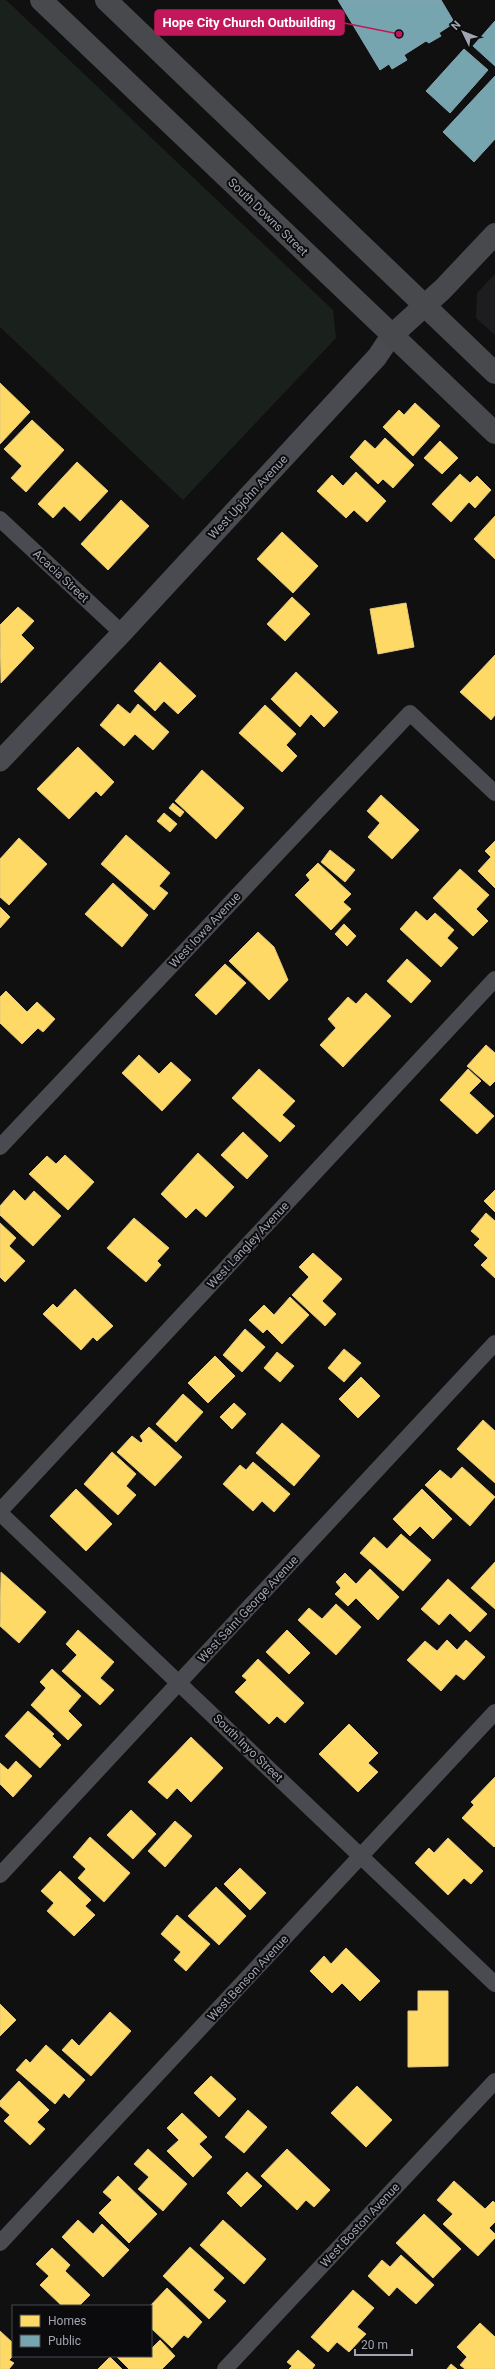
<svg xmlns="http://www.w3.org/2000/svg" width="495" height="2369" font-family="Roboto,sans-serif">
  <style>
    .built { fill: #1d1d1f }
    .green { fill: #1a201b }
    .homes { fill: #ffd966; stroke: #e3c97c }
    .public { fill: #76a5af; stroke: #83a5b0 }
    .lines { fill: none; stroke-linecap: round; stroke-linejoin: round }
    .minor { stroke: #4a4b50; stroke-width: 16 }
    .tertiary { stroke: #4a4b50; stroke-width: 21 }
    .secondary { stroke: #48494d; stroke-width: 22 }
    .labels { text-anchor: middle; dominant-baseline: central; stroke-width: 4; stroke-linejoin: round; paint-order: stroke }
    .street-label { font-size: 12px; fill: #a1a5b1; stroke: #0b0a0c }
    .leader { fill: none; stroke: #c2185b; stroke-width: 1.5 }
    .callout-dot { fill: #c2185b; stroke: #0b0a0c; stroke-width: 1.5 }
    .callout { fill: #c2185b; stroke: #c2185b; stroke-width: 1.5 }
    .callout-label { font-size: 13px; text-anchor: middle; font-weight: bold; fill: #fff }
  </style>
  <rect width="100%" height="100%" fill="#101010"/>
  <path class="built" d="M495 274V335L476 318 477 293Z"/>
  <path class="green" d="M0 0H6L333 310 336 338 183 500 0 327Z"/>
  <path class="homes" d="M0 383 30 412 0 444Z
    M415 403 440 426 413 456 383 427 399 410 404 415Z
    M32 420 64 450 26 492 11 478 22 466 4 449Z
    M385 438 414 465 393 488 383 479 378 484 350 457 365 440 375 449Z
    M440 441 458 458 442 474 424 458Z
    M77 462 108 491 80 521 64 506 53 518 38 504Z
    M356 472 386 501 367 522 354 510 346 518 317 491 332 475 343 486Z
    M460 474 470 483 477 476 491 490 475 508 469 502 451 522 432 504Z
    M121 500 149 526 108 570 81 544Z
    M495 516V559L474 539Z
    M282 532 318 566 293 593 257 559Z
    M292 597 310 614 285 641 267 624Z
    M406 603 414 647 378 654 370 609Z
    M18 607 34 621 21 635 34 648 1 683 0 625Z
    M495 655V715L491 720 460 692Z
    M160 662 196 696 178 714 164 701 155 711 134 691Z
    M296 672 338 712 324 727 311 714 300 727 271 699Z
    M118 704 130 714 138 704 169 732 153 750 135 734 124 746 100 725Z
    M265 705 296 734 286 745 297 756 282 772 239 733Z
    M78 747 114 782 101 796 96 791 69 819 37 789Z
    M202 770 244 808 216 839 175 801Z
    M381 795 419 830 392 859 368 837 380 823 367 811Z
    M173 803 184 812 180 817 169 808Z
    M164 813 177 824 170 832 157 821Z
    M126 835 170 873 159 886 168 893 154 910 101 864Z
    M19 838 47 864 9 905 0 897V859Z
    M495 841V888L478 871 491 857 485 851Z
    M330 850 355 870 345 882 321 862Z
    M318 863 351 894 343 902 351 909 331 930 295 895 310 880 306 875Z
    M460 869 489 895 476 909 488 921 473 936 433 898Z
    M113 883 148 915 122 947 85 914Z
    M0 907 10 917 0 928Z
    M416 911 427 921 435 913 454 930 447 938 458 948 441 967 400 929Z
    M344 924 356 936 347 946 335 934Z
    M258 932 274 947 288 980 269 1000 229 961Z
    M407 959 431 981 411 1003 387 981Z
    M225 964 246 983 216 1015 195 995Z
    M6 991 27 1012 37 1002 55 1019 43 1032 38 1028 22 1044 0 1023V997Z
    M366 993 391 1016 343 1067 320 1045 336 1028 328 1019 348 997 356 1004Z
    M486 1045 495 1053V1081L490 1086 467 1066Z
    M139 1055 159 1074 171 1062 191 1080 162 1111 122 1073Z
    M259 1069 295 1101 282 1115 295 1126 280 1142 232 1098Z
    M468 1069 481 1081 469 1093 494 1116 477 1134 440 1100Z
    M243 1132 268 1156 247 1179 221 1155Z
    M198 1153 234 1187 206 1217 196 1208 186 1218 161 1194Z
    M65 1155 94 1182 68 1210 29 1174 47 1156 56 1164Z
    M14 1190 25 1201 34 1191 61 1216 33 1246 0 1215V1206Z
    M495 1190V1212L484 1201Z
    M486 1213 495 1221V1278L481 1265 488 1258 474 1245 480 1239 471 1231Z
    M134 1218 169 1248 157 1261 161 1265 146 1282 107 1248Z
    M0 1223 16 1238 9 1246 25 1261 5 1282 0 1277Z
    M313 1253 342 1279 322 1301 336 1314 325 1326 292 1295 309 1277 299 1267Z
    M75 1289 113 1326 97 1341 93 1337 81 1350 43 1314 53 1304 57 1308Z
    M290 1297 309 1315 282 1344 267 1329 263 1333 249 1320 264 1305 274 1315Z
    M245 1329 265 1347 242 1372 223 1355Z
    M344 1349 361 1363 344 1382 328 1368Z
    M277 1352 294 1366 280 1382 264 1368Z
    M215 1356 235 1376 208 1403 188 1383Z
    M361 1377 380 1396 358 1418 339 1399Z
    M183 1394 203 1412 176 1442 156 1424Z
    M234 1403 246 1414 232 1429 220 1417Z
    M483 1420 495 1431V1483L457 1449Z
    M282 1423 320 1456 294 1486 256 1453Z
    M149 1427 182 1457 155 1486 117 1452 132 1436 141 1443 143 1441 140 1436Z
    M112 1452 136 1474 126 1486 136 1495 118 1515 84 1484Z
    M253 1462 290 1494 274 1512 262 1501 253 1511 223 1484 240 1465 246 1470Z
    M462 1467 495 1497 470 1526 425 1485 440 1470 451 1479Z
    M76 1489 112 1524 86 1551 50 1516Z
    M422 1489 452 1519 433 1539 420 1526 410 1536 393 1519Z
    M401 1534 431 1560 403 1591 360 1553 374 1537 387 1549Z
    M495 1562V1609L471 1588Z
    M370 1569 399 1597 378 1620 356 1598 348 1606 335 1594 341 1588 336 1582 345 1573 356 1584Z
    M1 1572 46 1612 19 1643 0 1626Z
    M448 1579 487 1614 470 1632 450 1613 439 1625 421 1609Z
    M336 1604 361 1627 336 1655 298 1620 309 1608 322 1619Z
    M78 1630 114 1662 100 1678 114 1690 100 1705 62 1671 77 1655 66 1644Z
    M287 1630 310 1653 289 1674 266 1652Z
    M447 1640 457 1650 466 1640 485 1657 464 1680 456 1674 441 1691 407 1660 425 1641 437 1651Z
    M258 1659 304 1703 285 1723 277 1716 269 1724 235 1692 247 1680 242 1676Z
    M52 1669 81 1696 68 1711 82 1725 68 1740 31 1705 46 1688 40 1682Z
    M28 1711 54 1734 52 1736 61 1745 40 1768 5 1736Z
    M349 1724 378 1753 368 1763 378 1772 358 1792 319 1754Z
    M191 1737 223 1768 191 1802 177 1788 167 1799 148 1782Z
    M16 1761 32 1776 13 1797 0 1784V1763L8 1770Z
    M495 1777V1846L494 1847 462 1818 474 1805 471 1802Z
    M131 1810 156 1834 133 1859 107 1835Z
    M175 1821 192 1836 165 1867 148 1851Z
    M90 1837 130 1873 104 1902 78 1878 86 1869 73 1857Z
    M448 1838 483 1871 471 1884 464 1878 448 1895 415 1863 429 1848 434 1853Z
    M240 1868 266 1893 250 1910 224 1884Z
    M60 1871 91 1900 85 1906 95 1915 74 1936 47 1911 54 1903 41 1891Z
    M216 1887 246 1916 219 1945 188 1916Z
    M177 1915 210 1944 186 1971 174 1960 181 1952 161 1934Z
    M346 1948 380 1981 360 2001 342 1983 332 1993 310 1971 324 1956 331 1964Z
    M418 1991H448V2066L408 2067V2011H418Z
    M0 2004 16 2020 0 2036Z
    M110 2012 131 2031 91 2076 62 2050 72 2039 79 2046Z
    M46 2045 85 2080 69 2098 64 2093 55 2104 16 2070 26 2059 30 2063Z
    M211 2076 236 2099 219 2117 194 2093Z
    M19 2081 49 2110 37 2122 45 2129 30 2145 4 2121 10 2115 0 2106V2101Z
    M357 2086 392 2120 366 2147 331 2113Z
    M248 2110 267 2127 244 2153 225 2137Z
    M182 2113 207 2137 199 2144 212 2157 193 2177 167 2151 179 2140 167 2128Z
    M148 2149 187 2184 163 2211 138 2189 149 2177 134 2164Z
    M287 2149 330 2190 314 2207 306 2200 297 2210 261 2176Z
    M247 2172 262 2186 241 2207 227 2193Z
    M118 2176 157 2214 129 2243 99 2213 112 2200 103 2192Z
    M454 2181 485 2209 493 2201 495 2203V2222L489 2228 495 2234V2238L478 2256 443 2224 453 2214 437 2200Z
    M424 2214 461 2249 433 2278 396 2243Z
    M78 2220 93 2234 102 2224 129 2250 103 2277 62 2237Z
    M223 2220 266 2259 244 2284 200 2245Z
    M190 2247 224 2278 213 2290 226 2301 209 2319 163 2276Z
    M52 2248 70 2265 65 2271 90 2295 79 2306H62L40 2285 49 2276 36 2264Z
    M401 2255 434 2285 416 2304 397 2287 389 2296 368 2276 382 2260 390 2267Z
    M167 2288 202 2322 188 2338 184 2335 172 2348 151 2328 150 2306Z
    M353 2290 374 2308 357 2327 366 2334 349 2352 337 2342 328 2352 311 2337Z
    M480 2323 495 2337V2369H465L460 2365 467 2357 457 2347Z
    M0 2331 13 2343V2356L9 2360 14 2363 9 2369H0Z
    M160 2340 175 2356 162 2369H129L116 2356H151V2349Z
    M298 2350 315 2365 312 2369H289L292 2366 287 2362Z
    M110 2357 122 2369H98Z
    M451 2364 457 2369H447Z"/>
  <path class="public" d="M338 0H441L457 27 454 23 439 33 441 36 429 43 426 41 404 55 407 60 392 69 389 64 380 70Z
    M495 21V66L473 46Z
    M464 49 488 70 450 113 426 91Z
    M495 76V139L474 162 443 132Z"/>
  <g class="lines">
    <path class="minor" d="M0 519 122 633
      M0 1147 410 713 495 793
      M0 1511 495 979
      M0 1513 495 1984
      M0 1875 495 1343
      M0 2243 495 1712
      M225 2369 495 2081"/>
    <path class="tertiary" d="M0 761 122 633 377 357 391 336"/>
    <path class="secondary" d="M41 0 495 433
      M106 0 495 373
      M391 336 443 289 495 234"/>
  </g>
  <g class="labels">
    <g class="street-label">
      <text transform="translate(268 217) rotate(44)">South Downs Street</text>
      <text transform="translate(248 497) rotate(-47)">West Upjohn Avenue</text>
      <text transform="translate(61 576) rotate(43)">Acacia Street</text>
      <text transform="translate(205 930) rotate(-47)">West Iowa Avenue</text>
      <text transform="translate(248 1245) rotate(-47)">West Langley Avenue</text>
      <text transform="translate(248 1609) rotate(-47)">West Saint George Avenue</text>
      <text transform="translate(248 1748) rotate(44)">South Inyo Street</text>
      <text transform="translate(248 1978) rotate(-47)">West Benson Avenue</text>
      <text transform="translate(360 2225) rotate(-47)">West Boston Avenue</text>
    </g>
  </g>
  <path class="leader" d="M399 34L344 23"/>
  <circle class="callout-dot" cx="399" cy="34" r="4"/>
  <rect class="callout" x="155" y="10" width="189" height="25" rx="4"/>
  <g class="callout-label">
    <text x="249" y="27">Hope City Church Outbuilding</text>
  </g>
  <rect x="12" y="2305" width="140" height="52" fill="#0b0a0c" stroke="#47484e"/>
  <rect x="20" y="2315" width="20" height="12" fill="#ffd966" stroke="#47484e"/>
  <text x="48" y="2325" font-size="12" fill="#a1a5b1">Homes</text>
  <rect x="20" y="2335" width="20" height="12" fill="#76a5af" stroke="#47484e"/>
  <text x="48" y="2345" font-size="12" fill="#a1a5b1">Public</text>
  <g transform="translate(463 32) rotate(313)" stroke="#0b0a0c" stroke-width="3" paint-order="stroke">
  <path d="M0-3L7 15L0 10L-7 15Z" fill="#a1a5b1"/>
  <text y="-6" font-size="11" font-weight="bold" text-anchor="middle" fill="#a1a5b1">N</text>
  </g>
  <path d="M355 2349v6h57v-6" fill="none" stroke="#a1a5b1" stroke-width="2"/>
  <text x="361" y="2349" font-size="12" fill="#a1a5b1" stroke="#0b0a0c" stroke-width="3" paint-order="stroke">20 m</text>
</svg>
